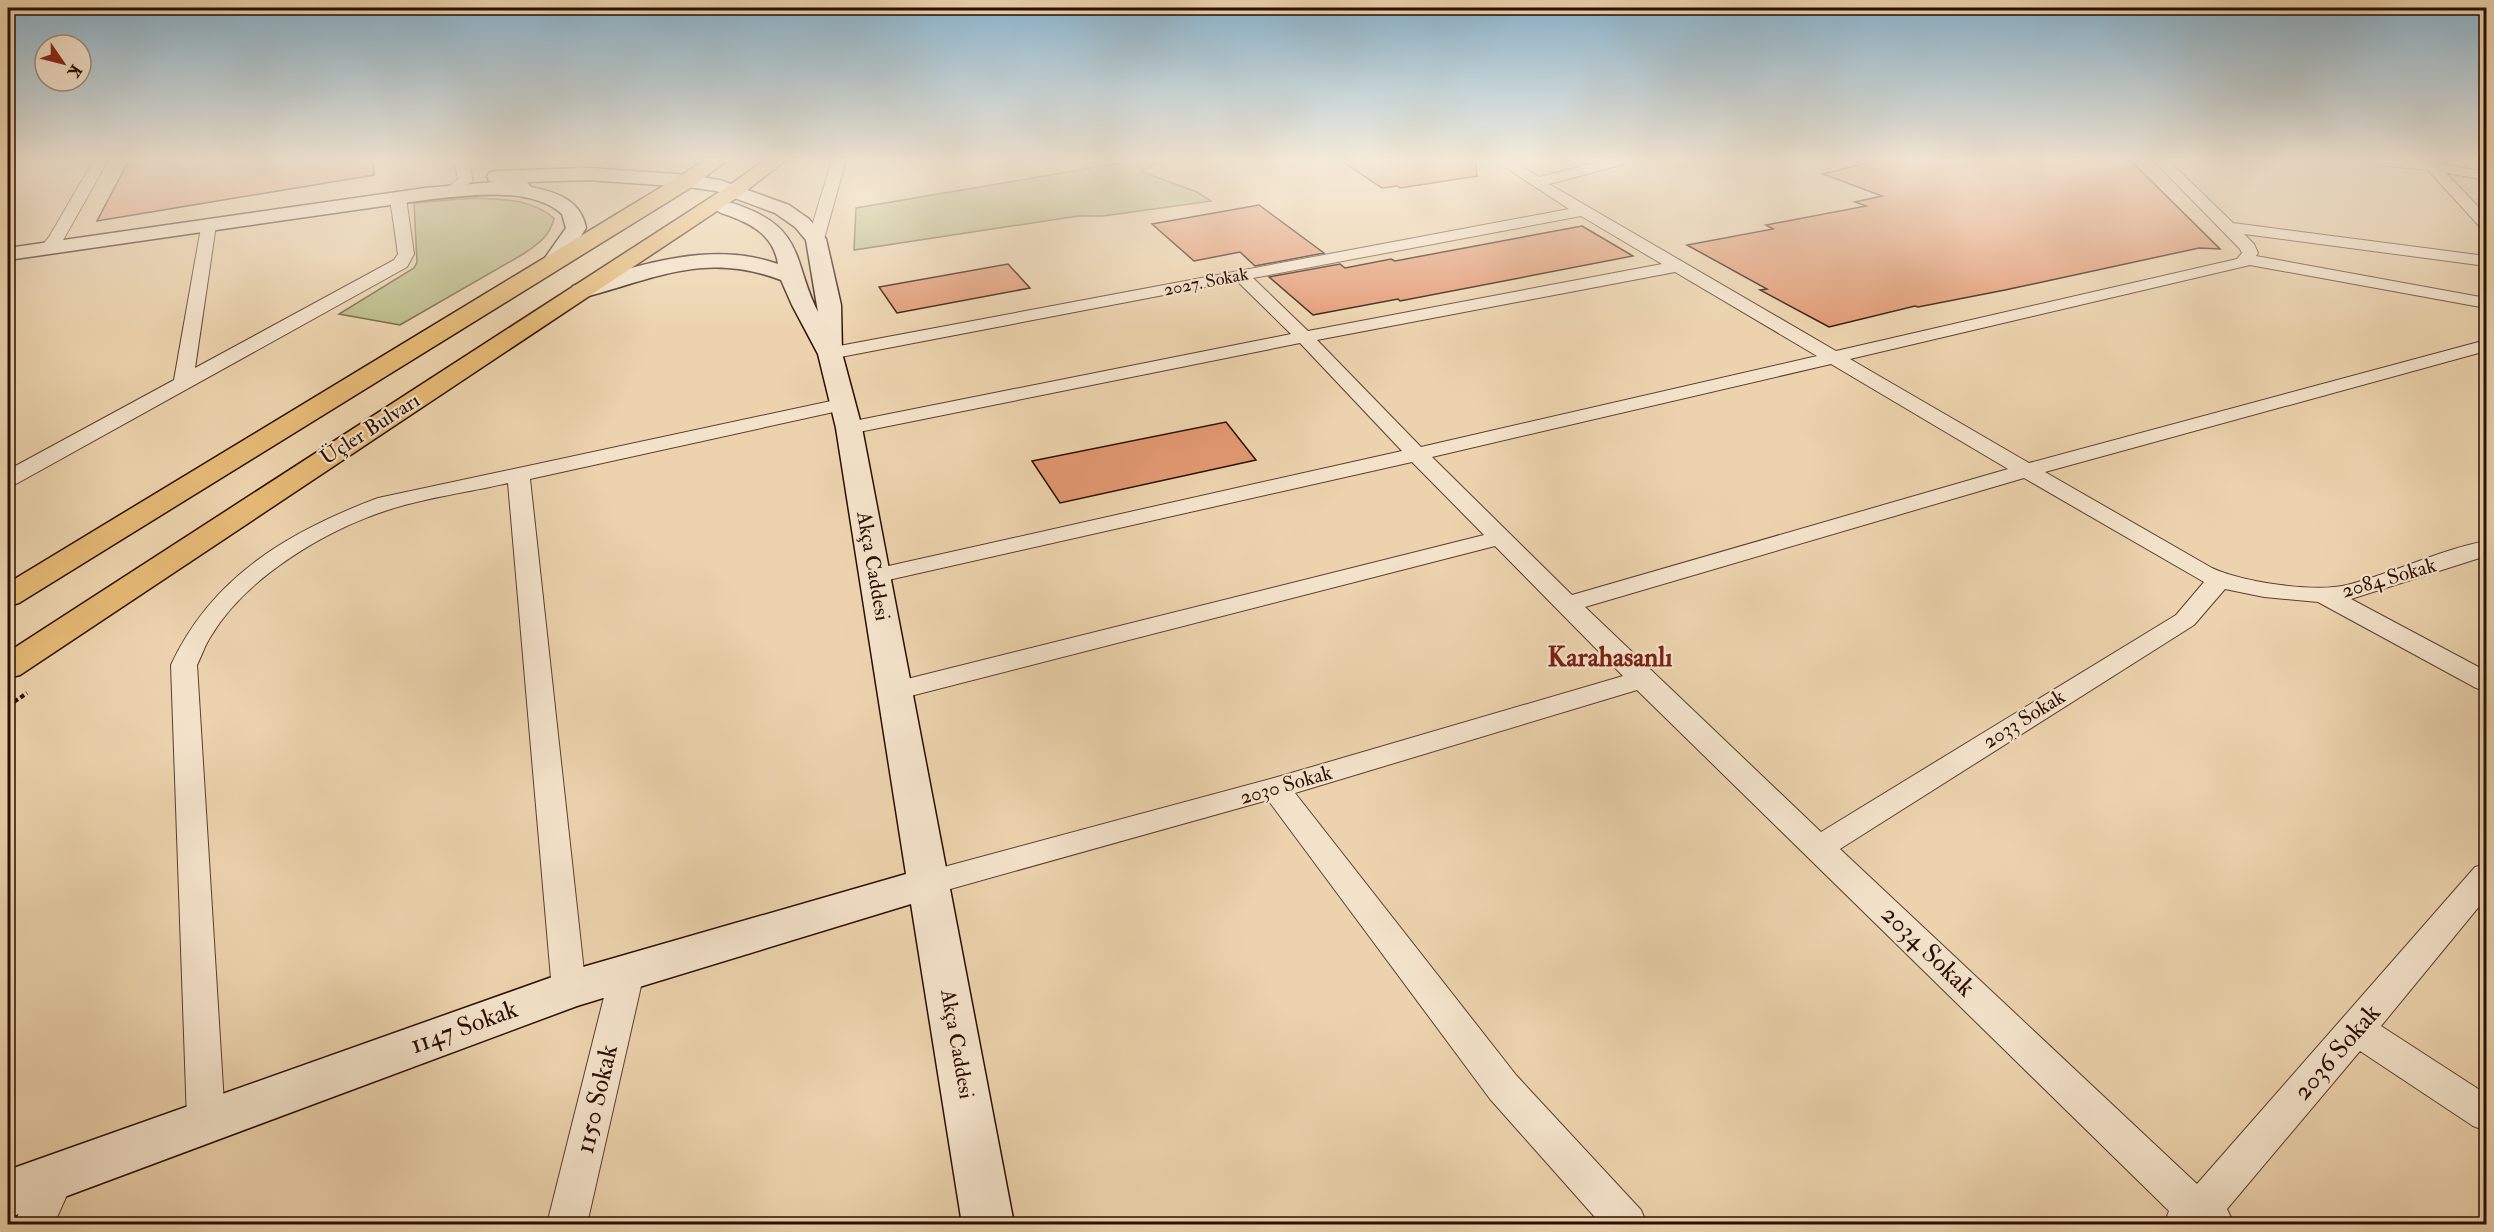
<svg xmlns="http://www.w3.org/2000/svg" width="2494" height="1232" font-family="'IM FELL Double Pica',serif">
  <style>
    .green { fill: #babc88; stroke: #726545; stroke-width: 1.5 }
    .building { fill: #e39973; stroke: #290e02; stroke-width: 1.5 }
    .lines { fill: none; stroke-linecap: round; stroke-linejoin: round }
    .street-casing { stroke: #5a3f2d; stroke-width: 2 }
    .secondary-casing { stroke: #290e02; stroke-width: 3 }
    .primary-casing { stroke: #290e02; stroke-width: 3 }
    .path { stroke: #290e02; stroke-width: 4; stroke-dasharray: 4.5 3; stroke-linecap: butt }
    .street { fill: #f3e2ca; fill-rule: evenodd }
    .secondary { fill: #f3e2ca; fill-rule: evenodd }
    .primary { fill: #e6ba76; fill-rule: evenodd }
    .labels { text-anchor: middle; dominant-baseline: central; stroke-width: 4.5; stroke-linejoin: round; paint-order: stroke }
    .far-street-label { font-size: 18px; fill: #290e02; stroke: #f3e2ca }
    .street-label { font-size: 21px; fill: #290e02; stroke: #f3e2ca }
    .near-street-label { font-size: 26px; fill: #290e02; stroke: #f3e2ca }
    .district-label { font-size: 27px; font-weight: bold; fill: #7a1f14; stroke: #f3e2ca }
  </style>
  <rect width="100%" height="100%" fill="#ecd3ad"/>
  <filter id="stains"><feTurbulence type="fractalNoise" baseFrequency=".00333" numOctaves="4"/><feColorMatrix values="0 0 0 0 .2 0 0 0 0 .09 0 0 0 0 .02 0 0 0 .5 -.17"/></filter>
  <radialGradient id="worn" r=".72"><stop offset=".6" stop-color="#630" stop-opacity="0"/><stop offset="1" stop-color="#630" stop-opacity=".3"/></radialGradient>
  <path class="green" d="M1139 160H1167L1140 171 1197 192 1211 201 1103 216H1078L854 250 856 208Z
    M474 198C504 199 530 199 554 218 550 236 539 243 525 253L400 325 339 314 414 268 417 262 414 203Z"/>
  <path class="building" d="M129 160H373L374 175 97 221Z
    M1340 160H1476L1477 176 1400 188 1397 186 1382 188Z
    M1880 160H2130L2220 249 2199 248 2005 290 1918 307 1915 306 1829 327 1760 290 1767 289 1687 245 1773 229 1766 225 1866 206 1855 202 1882 196 1823 174Z
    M1259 205 1324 253 1255 266 1240 252 1194 261 1152 224Z
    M1582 226 1633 256 1400 301 1398 299 1313 315 1269 277 1340 264 1345 268 1391 259 1395 261Z
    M1008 264 1030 288 897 313 879 287Z
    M1226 422 1256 460 1060 503 1032 461Z"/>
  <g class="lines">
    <g class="street-casing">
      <path id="street" d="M94 160H108L62 242 53 252H41L39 249 49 237Z
        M454 160H468L473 181 449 196 442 192 458 179Z
        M832 160H846L824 239 816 244 808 239Z
        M1494 160H1511L1539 177 1607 160H1631L1629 163 1549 184 1836 351 2237 259 2242 253 2240 249 2153 160H2168L2233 223 2486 256V266L2244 234 2254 244 2258 253 2256 256 2486 298V308L2250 265 1850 359 2029 463 2486 340V351L2045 472 2212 568C2242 582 2314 593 2347 585 2394 573 2439 550 2486 541V556L2351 599 2486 671V691L2476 688 2318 602 2264 597 2225 589 2194 625 1840 849 2197 1184 2475 867 2486 864V898L2381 1026 2486 1094V1131L2473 1126 2360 1051 2227 1209 2234 1224H2164L2169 1211 1637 690 1295 793 1516 1075 1641 1210 1647 1224H1601L1490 1099 1268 800 929 895 918 892 913 883 918 874 929 871 1274 778 1623 676 1495 546 895 700 885 697 881 691 885 685 895 682 1484 535 1412 462 875 583 866 581 863 576 866 571 875 569 1402 451 1300 343 849 434 842 432 839 428 842 424 849 422 1291 334 1237 281 830 359 823 357 821 353 823 349 1569 209ZM1581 216 1662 264 1308 331 1253 278ZM1675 272 1817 356 1421 447 1317 340ZM1831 364 2008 469 1572 595 1432 457ZM2024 478 2204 582 2176 615 1821 832 1585 607Z
        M2359 160H2434L2437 163 2486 172V180L2446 173 2486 215V229L2480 227 2428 170 2366 164Z
        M398 193 406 198 414 254 407 267 16 484 8 485V470L174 380 202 222H214L216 225 195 368 394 260 398 254 390 198Z
        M845 398 852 400 855 404 852 408 530 479 586 990 581 1000 569 1004 557 1000 552 990 508 483C470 492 429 497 391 509 327 529 246 577 211 636 205 645 202 655 197 665L225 1120 219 1132 206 1137 193 1132 187 1120 171 665C212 576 290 531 378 498Z
        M627 959 639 963 644 973 587 1224H547L610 973 615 963Z
        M55 1159 69 1164 75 1177 54 1224H14L41 1164Z"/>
    </g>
    <g class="secondary-casing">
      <path id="secondary" d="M588 168 688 175 720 180 789 205 809 219 826 239 841 305 842 353 862 428 1014 1224H962L911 904 577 1006 8 1218V1170L569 971 906 874 836 428 818 354 792 305 781 280C704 251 655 279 581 298L573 296 570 291 573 286C637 265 711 240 778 264 774 237 754 225 730 216 724 214 718 213 714 207L717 203C728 200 738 205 748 209 805 232 794 266 818 312L806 240 795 227 775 213 716 191 688 187 588 180 527 182 531 187C556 192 581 200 586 228L561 267 553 268 545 267 542 262 566 228 562 214C529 185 466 196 425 200L8 260V248L425 188 495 182 489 181 487 177 489 173 496 171Z"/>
    </g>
    <g class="primary-casing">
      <path id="primary" d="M706 160H727L695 185 19 603 8 606V583Z
        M765 160H786L741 195 20 675 8 678V652L727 187Z"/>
    </g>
    <path class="path" d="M8 706 27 693"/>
    <use href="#street" class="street"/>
    <use href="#secondary" class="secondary"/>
    <use href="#primary" class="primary"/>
  </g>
  <linearGradient id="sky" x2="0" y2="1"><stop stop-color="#88b5d1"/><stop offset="0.48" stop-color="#f6ebda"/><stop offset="1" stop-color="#f6ebda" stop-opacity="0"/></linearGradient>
  <rect width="2494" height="333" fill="url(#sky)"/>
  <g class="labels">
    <g class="far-street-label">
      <text transform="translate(1206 282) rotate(-11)">2027. Sokak</text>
    </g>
    <g class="street-label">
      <text transform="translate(370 429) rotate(-33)">Üçler Bulvarı</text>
      <text transform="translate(873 566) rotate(80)">Akça Caddesi</text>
      <text transform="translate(2389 578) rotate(-16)">2084 Sokak</text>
      <text transform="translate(2024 719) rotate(-32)">2033 Sokak</text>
      <text transform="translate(1286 785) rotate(-16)">2030 Sokak</text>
      <text transform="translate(957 1044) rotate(80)">Akça Caddesi</text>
    </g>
    <g class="near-street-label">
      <text transform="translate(1928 951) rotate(44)">2034 Sokak</text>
      <text transform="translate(464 1027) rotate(-20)">1147 Sokak</text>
      <text transform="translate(2337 1052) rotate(-49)">2036 Sokak</text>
      <text transform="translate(597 1099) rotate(-77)">1150 Sokak</text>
    </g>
    <g class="district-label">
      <text x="1610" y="657">Karahasanlı</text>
    </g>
  </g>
  <rect width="2494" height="1232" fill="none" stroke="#ecd3ad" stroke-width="30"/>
  <rect x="9" y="9" width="2476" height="1214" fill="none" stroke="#290e02" stroke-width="3"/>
  <rect x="15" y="15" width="2464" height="1202" fill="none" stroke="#290e02" stroke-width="1.5"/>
  <g transform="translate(63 63) rotate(125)"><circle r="28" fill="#f3e2ca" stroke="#a28d7a" stroke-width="1.5"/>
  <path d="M0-4.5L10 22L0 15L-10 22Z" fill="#8f2418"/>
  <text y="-9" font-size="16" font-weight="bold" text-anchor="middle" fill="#290e02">K</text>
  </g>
  <rect width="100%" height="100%" filter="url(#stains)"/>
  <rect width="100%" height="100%" fill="url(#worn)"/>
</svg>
